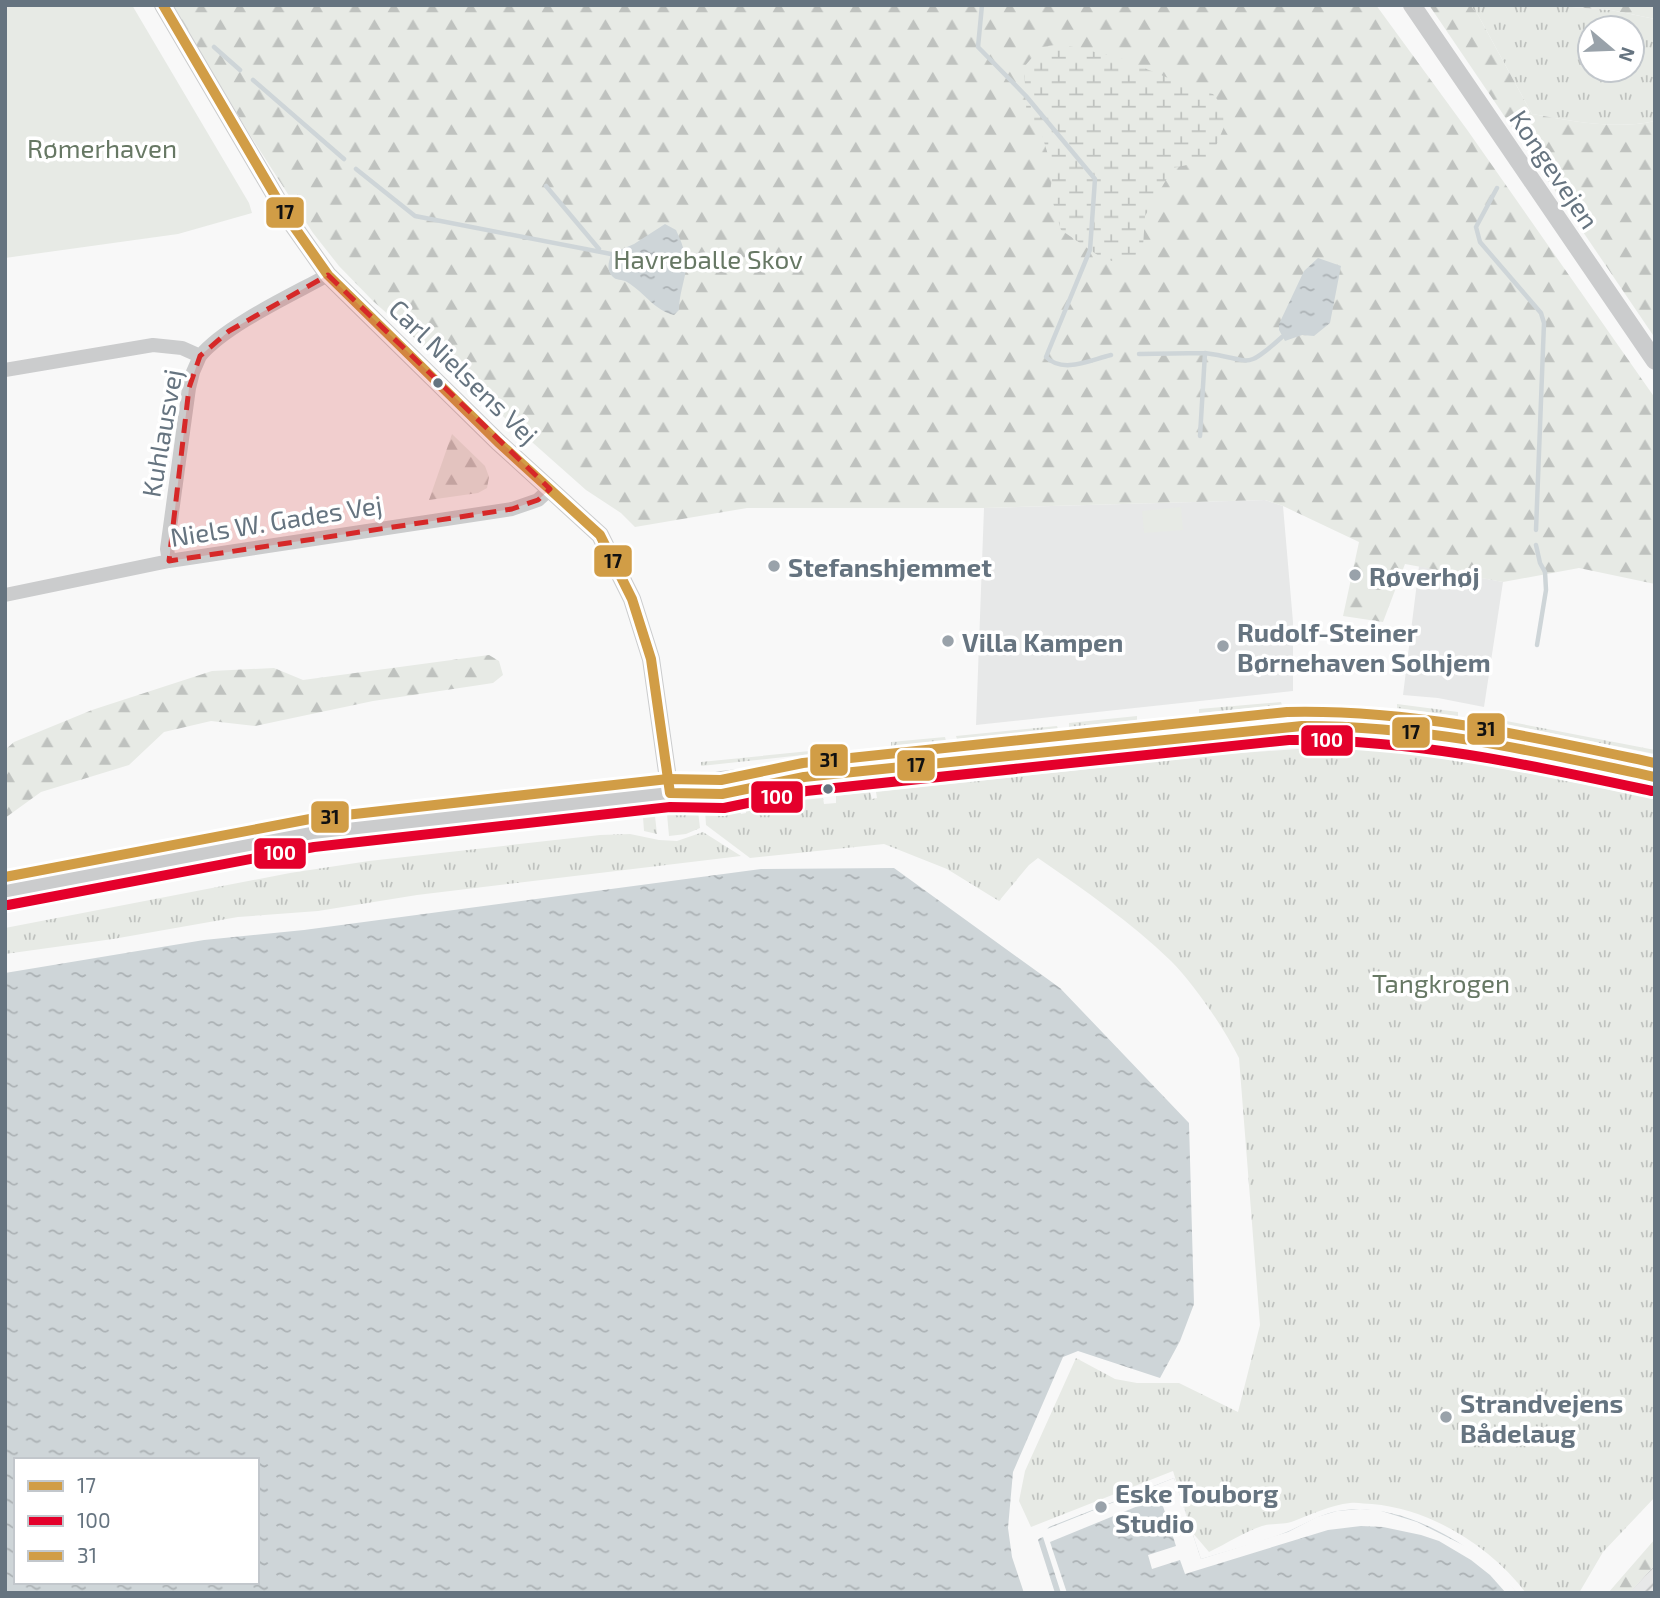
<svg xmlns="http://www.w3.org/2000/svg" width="1660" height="1598" font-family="'Exo 2',sans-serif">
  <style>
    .built { fill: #e7e8e8 }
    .industrial { fill: url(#industrial-furrows) }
    .grass { fill: url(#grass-tufts); fill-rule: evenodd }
    .forest { fill: url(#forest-firs) }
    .wetland { fill: url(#wetland-marsh) }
    .garden { fill: #e7eae5 }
    .water { fill: url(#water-ripples); fill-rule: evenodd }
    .pier { fill: #f8f8f8 }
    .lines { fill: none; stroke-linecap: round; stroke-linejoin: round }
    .stream { stroke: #ced5d8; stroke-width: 4.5 }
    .minor { stroke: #cbcccd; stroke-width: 14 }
    .tertiary { stroke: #cbcccd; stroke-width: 18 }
    .bus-1-casing { stroke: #fff; stroke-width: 16 }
    .bus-2-casing { stroke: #fff; stroke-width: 16 }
    .bus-3-casing { stroke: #fff; stroke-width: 16 }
    .bus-1 { stroke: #d19d46; stroke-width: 10 }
    .bus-2 { stroke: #e4002b; stroke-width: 10 }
    .bus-3 { stroke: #d19d46; stroke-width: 10 }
    .marked { fill: #d62828; fill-opacity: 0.2; stroke: #d62828; stroke-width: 5; stroke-dasharray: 14 9; stroke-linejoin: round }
    .bus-dot { fill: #667480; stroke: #fff; stroke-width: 2.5 }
    .poi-dot { fill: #99a2aa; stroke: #fff; stroke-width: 2.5 }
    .labels { text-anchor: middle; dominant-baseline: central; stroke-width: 7; stroke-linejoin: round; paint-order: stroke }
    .park-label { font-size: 26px; fill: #677864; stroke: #fff }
    .street-label { font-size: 26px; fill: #667480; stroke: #fff }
    .poi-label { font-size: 26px; font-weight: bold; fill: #667480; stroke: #fff; text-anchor: start }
    .line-badge { stroke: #fff; stroke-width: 2.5 }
    .badge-label { font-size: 19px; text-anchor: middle; font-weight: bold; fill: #fff }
    .pale-badge-label { font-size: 19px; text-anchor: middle; font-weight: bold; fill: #111 }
  </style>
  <defs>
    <pattern id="industrial-furrows" width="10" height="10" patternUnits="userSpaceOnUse" patternTransform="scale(1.75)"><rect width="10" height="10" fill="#e7e8e8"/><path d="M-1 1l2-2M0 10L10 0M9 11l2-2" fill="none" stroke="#bfc1c1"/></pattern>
    <pattern id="grass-tufts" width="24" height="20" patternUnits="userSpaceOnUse" patternTransform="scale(1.75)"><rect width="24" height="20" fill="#e7eae5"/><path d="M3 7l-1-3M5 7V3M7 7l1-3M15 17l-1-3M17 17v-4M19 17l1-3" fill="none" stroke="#bfc2bf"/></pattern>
    <pattern id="forest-firs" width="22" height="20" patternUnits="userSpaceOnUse" patternTransform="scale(1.75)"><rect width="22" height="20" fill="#e7eae5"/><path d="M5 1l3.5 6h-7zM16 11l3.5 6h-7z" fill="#bfc2bf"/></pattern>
    <pattern id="wetland-marsh" width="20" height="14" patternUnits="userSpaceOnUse" patternTransform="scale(1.75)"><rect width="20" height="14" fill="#e7eae5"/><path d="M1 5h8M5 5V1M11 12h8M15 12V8" fill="none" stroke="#bfc2bf"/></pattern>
    <pattern id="water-ripples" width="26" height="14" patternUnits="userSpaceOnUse" patternTransform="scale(1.75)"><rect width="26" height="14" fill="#ced5d8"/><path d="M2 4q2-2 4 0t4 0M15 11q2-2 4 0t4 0" fill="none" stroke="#abb1b4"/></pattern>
  </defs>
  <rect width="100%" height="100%" fill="#f8f8f8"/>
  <path class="built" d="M1265 500 1283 506 1293 622V691L976 725 984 508Z
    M1419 566 1503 582 1484 707 1438 698 1403 695Z"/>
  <path class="industrial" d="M1655 1565V1593H1629Z"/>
  <path class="grass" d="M1470 5H1546L1611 10 1655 19V121C1614 130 1572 121 1532 114L1478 15ZM1590 28H1632V70H1590Z
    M1281 702 1282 705 1199 713V709Z
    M1397 704 1458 712V716L1397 708Z
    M1137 716V720L1069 727V723Z
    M1501 720 1655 750V754L1501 723Z
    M1057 726 1058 729 957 739 956 736Z
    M945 737 946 741 891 746V742Z
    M1325 747C1437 751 1546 777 1655 799V1497L1603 1552 1579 1593H1526C1490 1546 1431 1509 1372 1504 1365 1504 1357 1502 1350 1503 1331 1505 1312 1514 1294 1521 1284 1525 1272 1523 1262 1526 1244 1532 1226 1544 1209 1552L1192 1532 1173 1471 1031 1527 1019 1501 1025 1471 1076 1358 1115 1379 1137 1383H1179L1238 1412 1260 1325 1239 1058C1224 1028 1194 984 1171 961 1131 922 1084 890 1038 858L1029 865 999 901 947 869 884 844 750 858 706 825 705 810 739 806 741 814 746 813V806L823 798 824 804 836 803V796L870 792 872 799 877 798 876 792 1227 754Z
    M830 749V752L701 766V762Z
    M698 811 700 828 686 834 669 836 667 814Z
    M655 816 657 834 644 831 643 817Z
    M703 832 741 856 417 895 318 911 238 917 113 939 5 954V928L290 873 369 861 600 835 630 834 659 840 677 841Z"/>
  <path class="forest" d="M172 5H1376L1468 131 1655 398V584L1579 568 1503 582 1405 564 1383 622 1343 616 1359 542 1283 506 1265 500 984 508H747L635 527 621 513 586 490 373 301 339 266 313 233 250 135Z
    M1429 5H1470L1478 15 1532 114C1572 121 1615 130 1655 121V338Z
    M1546 5H1655V19L1611 10Z
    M452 434 485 466 489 477 487 488 478 493 429 500Z
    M489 655 499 661 503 675 493 683 373 701 255 726 211 721 164 732 129 765 41 792 5 818V750L14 742 92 710 212 671 274 668 303 680Z
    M1655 1539V1565L1629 1593H1608Z"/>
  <path class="wetland" d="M1061 44 1120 58 1178 82 1213 94 1229 115 1210 160 1173 168 1145 216 1143 247 1125 266 1099 256 1061 230 1050 192 1053 171 1041 132 1027 122 1024 67 1041 47Z"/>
  <path class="garden" d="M5 5H132L249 203 252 213 178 234 5 258Z
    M1181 507 1183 530 1144 533 1142 511Z"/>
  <path class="water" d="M665 224 676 230C682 243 687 255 686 269 684 283 679 295 679 310L674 315C655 311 644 292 627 282 622 279 616 281 612 276 606 269 609 262 611 254L634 244Z
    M1318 258 1341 266 1330 323 1314 336 1302 335 1285 341 1279 330V324L1304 271Z
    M894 868 1060 988 1189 1123 1194 1304 1180 1341 1160 1378 1078 1351 1063 1357 1013 1472 1008 1528 1012 1557 1024 1593H5V973L204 940 304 930 761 869ZM16 1460H257V1582H16Z
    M1174 1478 1201 1559C1230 1550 1261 1543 1289 1531 1305 1524 1320 1514 1338 1511 1402 1500 1478 1546 1517 1593H1055L1038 1540 1049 1527Z"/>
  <path class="pier" d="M1174 1478 1201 1559 1288 1532 1317 1517 1337 1511 1360 1509 1378 1510 1417 1522 1471 1549 1502 1574 1517 1593H1506L1490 1575 1471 1560 1439 1541 1421 1535 1383 1527 1361 1526 1328 1530 1185 1574 1180 1560 1152 1569 1148 1555 1176 1546 1160 1497 1050 1542 1067 1593H1061L1043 1537 1035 1540 1042 1531Z"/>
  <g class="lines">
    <path class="stream" d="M982 5 978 47 1026 96 1095 179 1090 250 1046 357C1063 374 1090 360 1111 355
      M214 47 240 70
      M253 80 344 159
      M356 169 415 216 611 254
      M546 186 599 249
      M1497 188 1476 227 1480 242 1541 313 1544 323 1536 530
      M1205 353C1252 359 1243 372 1282 337
      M1139 354 1205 353 1200 436
      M1536 545 1540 563 1545 572 1546 590 1537 645"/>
    <path class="minor" d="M5 370 153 345 182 348 200 356C226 325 292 295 328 275
      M169 561 167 549 189 388 193 372 200 356
      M5 595 169 561 512 509 538 500 550 489"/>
    <path class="tertiary" d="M163 5 290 221 328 275 498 442 600 535 632 599 651 659 670 793
      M1412 5 1655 361
      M674 793C713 799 742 792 780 783
      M5 891 312 833 670 793C715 776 757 776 804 777L1288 726C1412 720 1534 752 1655 777"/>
    <g class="bus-1-casing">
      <path id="bus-1" d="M163 5 290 221 328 275 498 442 600 535 632 599 651 659 670 793
        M670 793 722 794 804 777 1302 726C1427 726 1534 751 1655 777"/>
    </g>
    <g class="bus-2-casing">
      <path id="bus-2" d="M8 905 314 847 670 807 724 808 806 791 1289 740C1413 739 1531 765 1652 791"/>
    </g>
    <g class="bus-3-casing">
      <path id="bus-3" d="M5 877 310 819 668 779 721 780 803 763 1287 712C1412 709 1533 737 1655 763"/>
    </g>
    <use href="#bus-1" class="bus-1"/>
    <use href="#bus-2" class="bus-2"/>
    <use href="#bus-3" class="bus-3"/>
  </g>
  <path class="marked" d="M328 275 550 489 538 500 512 509 169 561 189 388 200 356 229 331Z"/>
  <g class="bus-dot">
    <circle cx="438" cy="383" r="6"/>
    <circle cx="828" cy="789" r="6"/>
  </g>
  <g class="poi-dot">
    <circle cx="774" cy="566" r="7"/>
    <circle cx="1355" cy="575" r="7"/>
    <circle cx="948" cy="641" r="7"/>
    <circle cx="1223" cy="646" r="7"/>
    <circle cx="1446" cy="1417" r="7"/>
    <circle cx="1101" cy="1507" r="7"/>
  </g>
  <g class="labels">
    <g class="park-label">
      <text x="102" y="147">Rømerhaven</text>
      <text x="708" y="258">Havreballe Skov</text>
      <text x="1441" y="982">Tangkrogen</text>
    </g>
    <g class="street-label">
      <text transform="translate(1555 169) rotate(56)">Kongevejen</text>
      <text transform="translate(464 371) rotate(44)">Carl Nielsens Vej</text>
      <text transform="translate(161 433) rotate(-80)">Kuhlausvej</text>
      <text transform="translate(276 520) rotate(-9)">Niels W. Gades Vej</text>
    </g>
    <g class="poi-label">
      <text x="788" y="566">Stefanshjemmet</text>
      <text x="1369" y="575">Røverhøj</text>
      <text x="1237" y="631">Rudolf-Steiner<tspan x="1237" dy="30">Børnehaven Solhjem</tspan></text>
      <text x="962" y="641">Villa Kampen</text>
      <text x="1460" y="1402">Strandvejens<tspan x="1460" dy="30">Bådelaug</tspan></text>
      <text x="1115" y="1492">Eske Touborg<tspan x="1115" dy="30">Studio</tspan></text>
    </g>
  </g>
  <g class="line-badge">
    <rect x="265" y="196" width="40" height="33" rx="7" fill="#d19d46"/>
    <rect x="593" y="544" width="40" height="34" rx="7" fill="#d19d46"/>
    <rect x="1466" y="712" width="40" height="34" rx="7" fill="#d19d46"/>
    <rect x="1391" y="716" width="40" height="33" rx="7" fill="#d19d46"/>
    <rect x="1300" y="724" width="54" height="33" rx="7" fill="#e4002b"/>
    <rect x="809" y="743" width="40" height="34" rx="7" fill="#d19d46"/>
    <rect x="896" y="749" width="40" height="33" rx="7" fill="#d19d46"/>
    <rect x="750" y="780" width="54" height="34" rx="7" fill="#e4002b"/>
    <rect x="310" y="800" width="40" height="34" rx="7" fill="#d19d46"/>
    <rect x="253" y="837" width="54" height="33" rx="7" fill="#e4002b"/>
  </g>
  <g class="badge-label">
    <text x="1327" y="747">100</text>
    <text x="777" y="804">100</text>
    <text x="280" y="860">100</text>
  </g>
  <g class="pale-badge-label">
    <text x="285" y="219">17</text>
    <text x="613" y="568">17</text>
    <text x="1486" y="736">31</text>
    <text x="1411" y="739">17</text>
    <text x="829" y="767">31</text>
    <text x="916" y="772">17</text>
    <text x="330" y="824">31</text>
  </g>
  <rect width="1660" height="1598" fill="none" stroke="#667480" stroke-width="14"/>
  <rect x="14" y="1458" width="245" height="126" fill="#ffffff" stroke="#c2c7cc" stroke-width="2"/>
  <rect x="28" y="1481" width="35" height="10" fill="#d19d46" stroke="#c2c7cc" stroke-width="2"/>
  <text x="77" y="1493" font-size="21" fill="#667480">17</text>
  <rect x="28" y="1516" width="35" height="10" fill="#e4002b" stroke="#c2c7cc" stroke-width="2"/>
  <text x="77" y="1528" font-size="21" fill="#667480">100</text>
  <rect x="28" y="1551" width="35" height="10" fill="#d19d46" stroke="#c2c7cc" stroke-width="2"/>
  <text x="77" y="1563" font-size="21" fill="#667480">31</text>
  <g transform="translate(1611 49) rotate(109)"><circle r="33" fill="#ffffff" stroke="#c2c7cc" stroke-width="2"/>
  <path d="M0-5L12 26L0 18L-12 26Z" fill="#99a2aa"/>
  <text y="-10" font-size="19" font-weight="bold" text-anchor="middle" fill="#667480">N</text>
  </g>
</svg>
